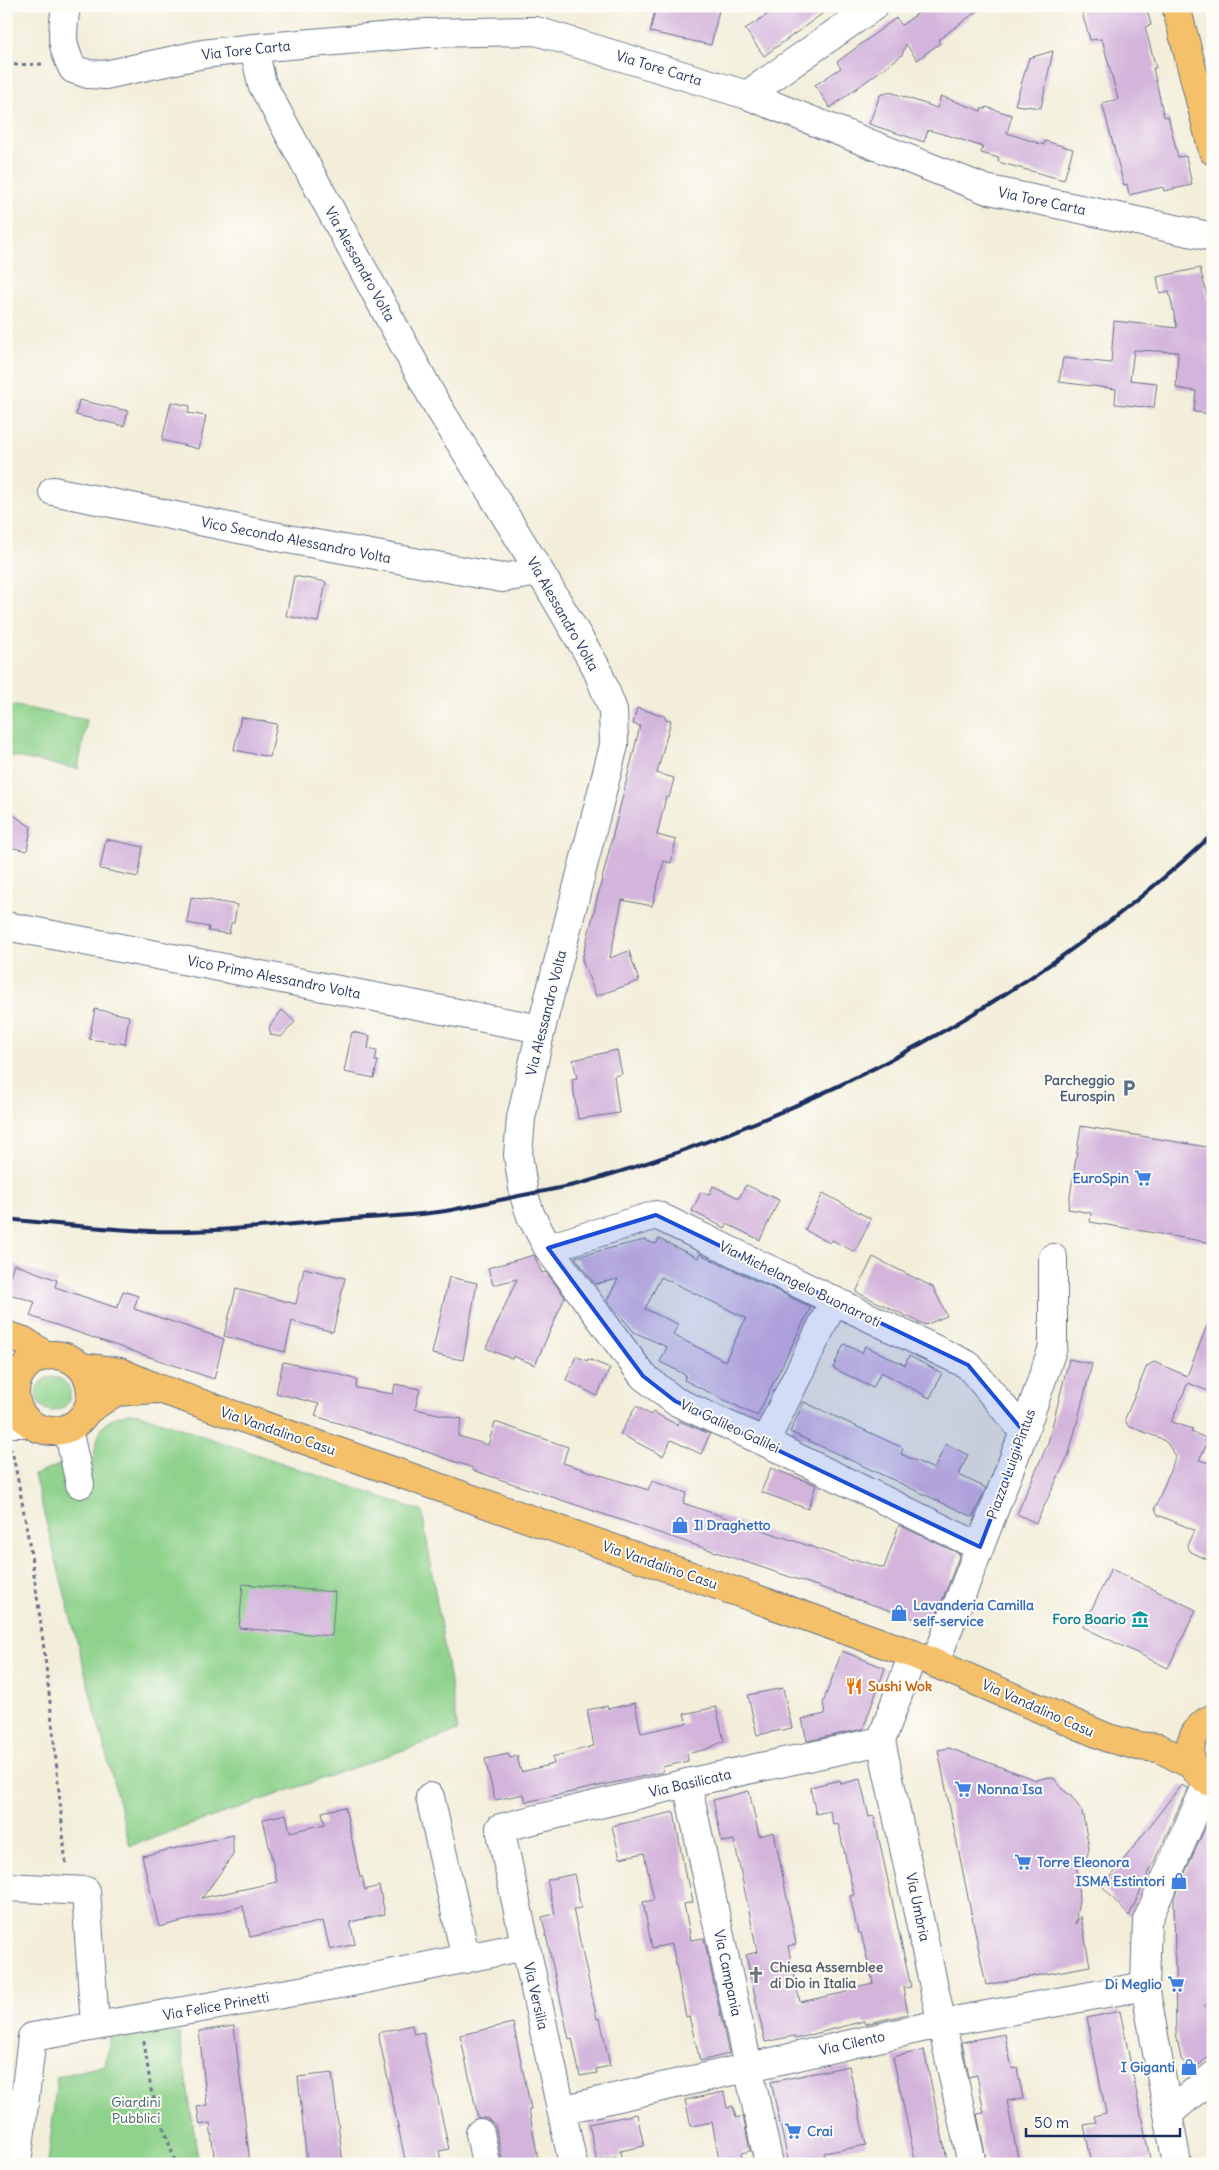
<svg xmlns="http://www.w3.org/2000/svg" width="1219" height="2170" font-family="Delius,sans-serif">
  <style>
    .green { fill: #8ed28b; stroke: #548074 }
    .building { fill: #d3b4db; fill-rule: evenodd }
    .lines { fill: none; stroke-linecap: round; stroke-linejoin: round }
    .minor-casing { stroke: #677289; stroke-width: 30 }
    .major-casing { stroke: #677289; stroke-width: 30 }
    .path { stroke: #677289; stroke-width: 3; stroke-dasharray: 4 4; stroke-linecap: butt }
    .minor { stroke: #fff; stroke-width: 28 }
    .major { stroke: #f4c16a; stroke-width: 28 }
    .rail { stroke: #1b2f5e; stroke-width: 4 }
    .marked { fill: #1d4ed8; fill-opacity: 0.2; stroke: #1d4ed8; stroke-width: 4; stroke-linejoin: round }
    .labels { text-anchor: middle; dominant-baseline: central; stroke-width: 4; stroke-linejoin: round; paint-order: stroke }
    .street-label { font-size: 14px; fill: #1b2f5e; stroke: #fdfcf7 }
    .service-label { font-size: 14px; font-weight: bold; fill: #4e5e75; stroke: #fdfcf7; text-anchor: end }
    .shop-label { font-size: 14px; font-weight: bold; fill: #366cbe; stroke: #fdfcf7; text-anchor: start }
    .culture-label { font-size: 14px; font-weight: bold; fill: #0d838f; stroke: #fdfcf7; text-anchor: end }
    .food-label { font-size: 14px; font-weight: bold; fill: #c56008; stroke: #fdfcf7; text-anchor: start }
    .worship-label { font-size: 14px; font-weight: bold; fill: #5b616d; stroke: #fdfcf7; text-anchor: start }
    .park-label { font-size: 14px; fill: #3e606c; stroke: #fdfcf7 }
  </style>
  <rect width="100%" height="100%" fill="#fdfcf7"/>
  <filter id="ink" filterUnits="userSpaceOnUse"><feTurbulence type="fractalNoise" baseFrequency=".02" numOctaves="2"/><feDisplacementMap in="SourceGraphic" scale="10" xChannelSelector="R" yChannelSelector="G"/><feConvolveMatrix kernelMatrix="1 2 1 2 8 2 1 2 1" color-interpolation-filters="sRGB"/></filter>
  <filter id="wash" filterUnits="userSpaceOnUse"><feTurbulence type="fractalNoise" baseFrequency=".0096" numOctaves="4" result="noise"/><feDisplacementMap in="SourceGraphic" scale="20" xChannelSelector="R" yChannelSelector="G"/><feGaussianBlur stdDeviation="1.12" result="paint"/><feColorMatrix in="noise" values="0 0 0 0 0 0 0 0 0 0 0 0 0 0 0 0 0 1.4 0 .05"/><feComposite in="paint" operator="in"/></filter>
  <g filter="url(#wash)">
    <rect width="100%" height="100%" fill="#f3eeda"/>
    <path class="green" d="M6 704 87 720 78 769 6 755Z
      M36 1394a17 17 0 1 1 34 0a17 17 0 1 1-34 0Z
      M129 1413 139 1414 422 1511 458 1731 130 1846 34 1475 62 1464 89 1481C93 1466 95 1433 106 1423 112 1418 121 1415 129 1413Z
      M179 2033 199 2164H48L57 2077 105 2065 111 2034Z"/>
    <g id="blocks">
      <path class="building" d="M656 6H702L719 10 711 45 650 32Z
        M767 6H833L764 56 745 29 771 12Z
        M928 6H984L938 40 940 43 917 60 906 44 902 55 830 108 815 85 841 68 837 62 896 18 902 25Z
        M1080 6H1146L1151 25 1145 27 1156 68H1153L1164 117 1168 116 1178 157 1186 156 1192 185 1164 191 1163 187 1129 195 1127 184 1124 185 1102 103 1118 99 1102 39 1090 40Z
        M1053 51 1041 108 1015 105 1029 58Z
        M890 92 937 108 941 96 981 111 982 108 985 110 986 107 1012 115 1007 133 1044 145 1045 141 1073 149 1064 180 998 162 999 158 981 153 983 147 950 136 928 130 924 142 869 124 880 95Z
        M1200 268 1213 319V414L1194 412 1196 391 1176 388 1178 352 1134 350 1130 380 1157 383 1154 408 1115 404 1116 389 1059 382 1063 358 1111 363 1114 321 1177 328 1169 291 1160 293 1157 277Z
        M79 400 128 411 124 426 76 415Z
        M171 402 190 406 188 413 206 416 199 449 162 440Z
        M294 576 326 582 318 622 286 616Z
        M637 708 665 716V719L671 720 657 773 674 778 669 798 666 797 657 835 676 840 671 863 664 861 652 906 622 900 610 958 629 951 639 981 596 996 582 960 640 726 633 724Z
        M241 717 277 724 270 757 234 750Z
        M6 810 31 827 27 851 6 846Z
        M106 839 143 847 138 877 100 869Z
        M191 897 237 905 234 923H231L229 934 208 931 209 927 187 923Z
        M95 1009 129 1016 125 1044 89 1039Z
        M282 1010 295 1022 281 1037 271 1035 269 1027Z
        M352 1032 370 1036 368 1049 377 1051 375 1061H378L374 1078 344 1072Z
        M617 1050 622 1074 614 1076 619 1113 578 1119 572 1079 577 1078 573 1060Z
        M1081 1126 1213 1148V1243L1090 1222 1091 1213 1068 1209Z
        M746 1185 779 1200 760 1240 727 1224 725 1228 692 1211 701 1192 709 1195 713 1186 739 1198Z
        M823 1193 871 1219 855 1252 832 1240 830 1243 805 1230Z
        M659 1239 698 1258 700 1254 811 1307 757 1416 684 1380 686 1375 660 1362 667 1347 634 1332 607 1300 618 1279 595 1284 575 1257 644 1240 656 1244ZM661 1277 746 1318 725 1361 673 1335 678 1324 645 1309Z
        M534 1255 542 1273 546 1272 565 1297 535 1365 513 1356 512 1359 486 1348 517 1279 493 1285 488 1268Z
        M873 1257 933 1287 947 1316 925 1325 856 1292Z
        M14 1264 57 1280 55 1287 117 1308 123 1291 138 1296 134 1309 224 1339 214 1379 30 1316 35 1302 6 1293V1286Z
        M304 1268 345 1278 333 1332 292 1321 285 1352 224 1336 236 1289 296 1304Z
        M449 1277 477 1283 463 1360 432 1354Z
        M1212 1313 1213 1393 1188 1383 1171 1422 1193 1429 1191 1432 1204 1437 1207 1444 1199 1460 1213 1464V1562L1191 1552 1187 1546 1194 1530 1158 1515 1155 1508 1176 1456 1167 1443 1160 1438 1128 1426 1125 1419 1147 1366 1154 1362 1187 1376Z
        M844 1344 862 1353 865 1346 905 1365 909 1356 942 1373 930 1398 881 1372 873 1388 833 1368Z
        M576 1356 587 1361 588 1359 610 1368 597 1396 566 1380Z
        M1069 1359 1092 1364 1069 1454 1036 1523 1017 1514 1048 1443Z
        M283 1362 325 1371V1370L357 1380 356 1388 393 1394 395 1384 420 1389 415 1409 462 1419 458 1436 488 1445 495 1422 568 1447 563 1463 648 1490 652 1481 687 1493 683 1503 853 1561 854 1559 884 1568 899 1525 960 1554 933 1625 472 1470 473 1468 393 1440 315 1416 319 1404 276 1393Z
        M804 1402 903 1448 901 1454 934 1469 946 1444 968 1455 959 1475 986 1488 973 1517 790 1432Z
        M636 1406 651 1415 653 1412 677 1425 679 1421 710 1434 701 1454 671 1440 663 1456 620 1434Z
        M771 1468 816 1485 808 1509 761 1492Z
        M1111 1569 1196 1610 1168 1668 1083 1627Z
        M243 1584 335 1592 332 1636 239 1628Z
        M842 1651 885 1668 863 1729 807 1741 802 1719 825 1714 823 1703Z
        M783 1688 792 1728 757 1735 748 1695Z
        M635 1703 641 1733 687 1723 684 1714 716 1707 724 1741 707 1749 687 1754 688 1761 662 1767 663 1772 526 1802 524 1794 495 1800 485 1759 508 1754 510 1758 517 1756 521 1772 554 1764 552 1757 594 1746 587 1710 607 1706 608 1709Z
        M949 1748 1036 1780 1049 1777 1055 1779 1061 1788 1071 1796 1082 1811 1089 1848 1085 1867 1076 1857 1079 1900 1075 1924 1081 1916 1090 1966 986 1985 938 1750Z
        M860 1779 869 1817 874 1816 904 1956 911 1987 903 1988 908 2014 865 2024 864 2021 795 2039 794 2036 765 2042 746 1955 757 1952 750 1916 734 1840 722 1842 713 1800 749 1791 759 1836 774 1832 796 1944 788 1946 800 2002 847 1992 846 1989 873 1983 861 1933H858L850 1896 854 1895 838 1824 833 1825 830 1811 816 1814 810 1787 840 1780 841 1784Z
        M1181 1785 1188 1788 1129 1916 1103 1887Z
        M345 1807 360 1877 362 1876 365 1890 379 1886 385 1914 350 1922 355 1944 330 1950 323 1921 250 1937 243 1906 159 1927 142 1856 233 1835V1855L202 1898 277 1882 263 1819 286 1814 290 1832 325 1824 322 1812Z
        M1213 1810V1998L1204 2006 1213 2016V2053L1192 2071 1181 2059 1176 2032 1174 1897Z
        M674 1812 686 1879H688L693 1902 684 1904 691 1940 704 1938 729 2054 700 2061 689 2016 686 2017 672 1944 652 1948 643 1902 654 1900 644 1853 620 1858 612 1826Z
        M574 1874 581 1908 573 1909 597 2019 600 2018 610 2066 596 2069 597 2073 580 2076 572 2038 569 2039 542 1917 555 1914 547 1880Z
        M1120 2011 1150 2159 1126 2164H1092L1084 2125 1096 2123 1094 2116 1106 2113 1087 2018Z
        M513 2023 531 2109H529L539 2164H503L495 2124 486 2118H478L460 2035Z
        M412 2025 414 2034 423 2032 449 2149 439 2151 442 2164H406L378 2033Z
        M234 2026 250 2164H215L210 2123 200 2125 197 2107 207 2105 199 2031Z
        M1005 2034 1012 2069 1017 2068 1023 2098 1007 2101 1019 2164H987L977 2114 984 2113 977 2075 969 2077 962 2042Z
        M924 2050 948 2164H916L893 2057Z
        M849 2066 866 2145 824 2153 827 2164H789L771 2082Z
        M332 2073 343 2164H307L298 2077Z
        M724 2092 727 2108 733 2106 736 2118 743 2116 750 2151 741 2153 743 2164H720L712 2122 691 2126 685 2100Z
        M637 2114 644 2146 620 2151 621 2156 597 2161 589 2124Z"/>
    </g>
  </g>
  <g filter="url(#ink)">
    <use href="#blocks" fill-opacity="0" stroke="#677289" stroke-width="1"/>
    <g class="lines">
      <g class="minor-casing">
        <path id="minor" d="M66 6C62 35 60 43 73 69L88 74 105 75 203 54 254 48 427 33 536 31 747 95 985 189 1213 237
          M254 48 262 84 434 400 540 572 596 667 613 710 614 745 541 1029 521 1118 518 1155 524 1195 531 1216 548 1248 643 1376 675 1401 765 1442 980 1547
          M747 95 874 6
          M53 491 288 539 502 578 540 572
          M6 926 541 1029
          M548 1248 656 1215 968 1365 1024 1432
          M6 1398 15 1394
          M6 1423H30
          M68 1429 80 1484
          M765 1442 834 1301
          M913 1654 881 1741 972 2164
          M935 1663 1024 1432 1053 1347V1258
          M687 1783 769 2164
          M430 1797 466 1959
          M6 1887 86 1891 95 2026
          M561 2110 943 2023 1145 1986
          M1168 2114 1213 2076
          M480 2133 486 2164
          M17 2164 32 2037 346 1983 525 1946
          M573 2164 500 1828 687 1783 881 1741
          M1177 2164 1145 1986 1147 1921 1208 1782"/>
      </g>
      <g class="major-casing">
        <path id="major" d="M1176 6 1213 151
          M6 1335 24 1341 45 1355
          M15 1393a38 38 0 1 1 76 0a38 38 0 1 1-76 0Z
          M81 1367 120 1372 157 1388 913 1654 1108 1738 1138 1746 1159 1748 1192 1765
          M88 1410 115 1392 156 1389
          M1213 1718C1184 1730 1181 1772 1213 1783"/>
      </g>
      <path class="path" d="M6 65 46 64
        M9 1448 12 1451C41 1588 53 1728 66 1866
        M144 2041 151 2090 176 2164"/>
      <use href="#minor" class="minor"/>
      <use href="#major" class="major"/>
      <path class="rail" d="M6 1219C54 1224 102 1229 150 1231 218 1233 286 1224 353 1219 386 1216 419 1216 451 1210 477 1205 503 1199 529 1194 548 1190 568 1187 586 1182 817 1114 1036 999 1213 834"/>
    </g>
  </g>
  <path class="marked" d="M656 1215 968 1365 1024 1432 980 1547 675 1401 643 1376 548 1248Z"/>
  <defs>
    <g id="parking-bare" transform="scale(1.35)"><path d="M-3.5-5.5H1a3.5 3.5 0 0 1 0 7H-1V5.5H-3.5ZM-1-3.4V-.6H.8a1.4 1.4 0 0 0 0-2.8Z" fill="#5c6f8a" stroke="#fdfcf7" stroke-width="2.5" paint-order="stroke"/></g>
    <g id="supermarket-bare" transform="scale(1.35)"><path d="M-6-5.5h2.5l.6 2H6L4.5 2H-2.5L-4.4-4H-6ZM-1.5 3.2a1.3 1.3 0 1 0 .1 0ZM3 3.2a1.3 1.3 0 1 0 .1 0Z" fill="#3f7fe0" stroke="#fdfcf7" stroke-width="2.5" paint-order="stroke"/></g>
    <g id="shop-bare" transform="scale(1.35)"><path d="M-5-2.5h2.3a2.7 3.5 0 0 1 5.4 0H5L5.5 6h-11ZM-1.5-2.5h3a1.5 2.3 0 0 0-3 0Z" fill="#3f7fe0" stroke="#fdfcf7" stroke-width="2.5" paint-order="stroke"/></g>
    <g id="museum-bare" transform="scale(1.35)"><path d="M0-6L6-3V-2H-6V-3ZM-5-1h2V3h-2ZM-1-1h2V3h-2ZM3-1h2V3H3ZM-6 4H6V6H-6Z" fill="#0f9aa8" stroke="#fdfcf7" stroke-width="2.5" paint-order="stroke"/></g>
    <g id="restaurant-bare" transform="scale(1.35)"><path d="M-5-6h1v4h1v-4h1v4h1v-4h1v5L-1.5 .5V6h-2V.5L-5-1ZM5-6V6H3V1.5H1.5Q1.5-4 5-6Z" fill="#e8710a" stroke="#fdfcf7" stroke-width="2.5" paint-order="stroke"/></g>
    <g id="church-bare" transform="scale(1.35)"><path d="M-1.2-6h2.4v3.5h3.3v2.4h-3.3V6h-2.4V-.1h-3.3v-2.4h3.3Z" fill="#6b7280" stroke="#fdfcf7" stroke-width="2.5" paint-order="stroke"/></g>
  </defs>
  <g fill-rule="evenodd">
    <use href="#parking-bare" x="1129" y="1088"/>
    <use href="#supermarket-bare" x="1143" y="1178"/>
    <use href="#shop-bare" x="680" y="1525"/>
    <use href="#shop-bare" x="899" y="1613"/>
    <use href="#museum-bare" x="1140" y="1619"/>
    <use href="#restaurant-bare" x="854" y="1686"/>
    <use href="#supermarket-bare" x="963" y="1789"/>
    <use href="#supermarket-bare" x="1023" y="1862"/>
    <use href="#shop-bare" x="1179" y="1881"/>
    <use href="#church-bare" x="756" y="1975"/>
    <use href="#supermarket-bare" x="1176" y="1984"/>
    <use href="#shop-bare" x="1189" y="2067"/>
    <use href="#supermarket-bare" x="793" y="2131"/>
  </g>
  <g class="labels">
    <g class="street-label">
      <text transform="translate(246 50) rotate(-6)">Via Tore Carta</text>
      <text transform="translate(659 68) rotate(17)">Via Tore Carta</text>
      <text transform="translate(1042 201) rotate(12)">Via Tore Carta</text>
      <text transform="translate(360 264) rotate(61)">Via Alessandro Volta</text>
      <text transform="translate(296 540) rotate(11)">Vico Secondo Alessandro Volta</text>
      <text transform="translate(563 614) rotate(60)">Via Alessandro Volta</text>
      <text transform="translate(274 977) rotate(11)">Vico Primo Alessandro Volta</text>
      <text transform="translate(546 1013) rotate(-76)">Via Alessandro Volta</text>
      <text transform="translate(800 1284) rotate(26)">Via Michelangelo Buonarroti</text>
      <text transform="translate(730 1426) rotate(25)">Via Galileo Galilei</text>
      <text transform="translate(278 1431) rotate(19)">Via Vandalino Casu</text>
      <text transform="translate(1011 1464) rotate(-70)">Piazza Luigi Pintus</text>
      <text transform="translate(660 1565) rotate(19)">Via Vandalino Casu</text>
      <text transform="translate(1038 1708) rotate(24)">Via Vandalino Casu</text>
      <text transform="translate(690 1783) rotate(-13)">Via Basilicata</text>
      <text transform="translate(918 1907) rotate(78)">Via Umbria</text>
      <text transform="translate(728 1973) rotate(78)">Via Campania</text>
      <text transform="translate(536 1996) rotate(77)">Via Versilia</text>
      <text transform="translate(216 2006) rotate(-10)">Via Felice Prinetti</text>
      <text transform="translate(852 2043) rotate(-13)">Via Cilento</text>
    </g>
    <g class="service-label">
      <text x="1115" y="1080">Parcheggio<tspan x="1115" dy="16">Eurospin</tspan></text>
    </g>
    <g class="shop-label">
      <text x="1129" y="1178" text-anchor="end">EuroSpin</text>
      <text x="694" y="1525">Il Draghetto</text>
      <text x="913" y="1605">Lavanderia Camilla<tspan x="913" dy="16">self-service</tspan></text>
      <text x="977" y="1789">Nonna Isa</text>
      <text x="1037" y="1862">Torre Eleonora</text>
      <text x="1165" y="1881" text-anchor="end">ISMA Estintori</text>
      <text x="1162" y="1984" text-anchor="end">Di Meglio</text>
      <text x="1175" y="2067" text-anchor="end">I Giganti</text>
      <text x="807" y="2131">Crai</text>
    </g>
    <g class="culture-label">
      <text x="1126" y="1619">Foro Boario</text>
    </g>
    <g class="food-label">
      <text x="868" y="1686">Sushi Wok</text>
    </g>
    <g class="worship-label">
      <text x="770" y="1967">Chiesa Assemblee<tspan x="770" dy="16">di Dio in Italia</tspan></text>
    </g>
    <g class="park-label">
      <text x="136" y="2102">Giardini<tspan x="136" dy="16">Pubblici</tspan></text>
    </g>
  </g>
  <rect width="1219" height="2170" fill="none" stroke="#fdfcf7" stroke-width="25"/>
  <path d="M1026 2128v8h154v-8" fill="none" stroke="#1b2f5e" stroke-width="2.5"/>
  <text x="1034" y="2128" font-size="15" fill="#1b2f5e" stroke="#fdfcf7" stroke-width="4" paint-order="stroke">50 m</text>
</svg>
